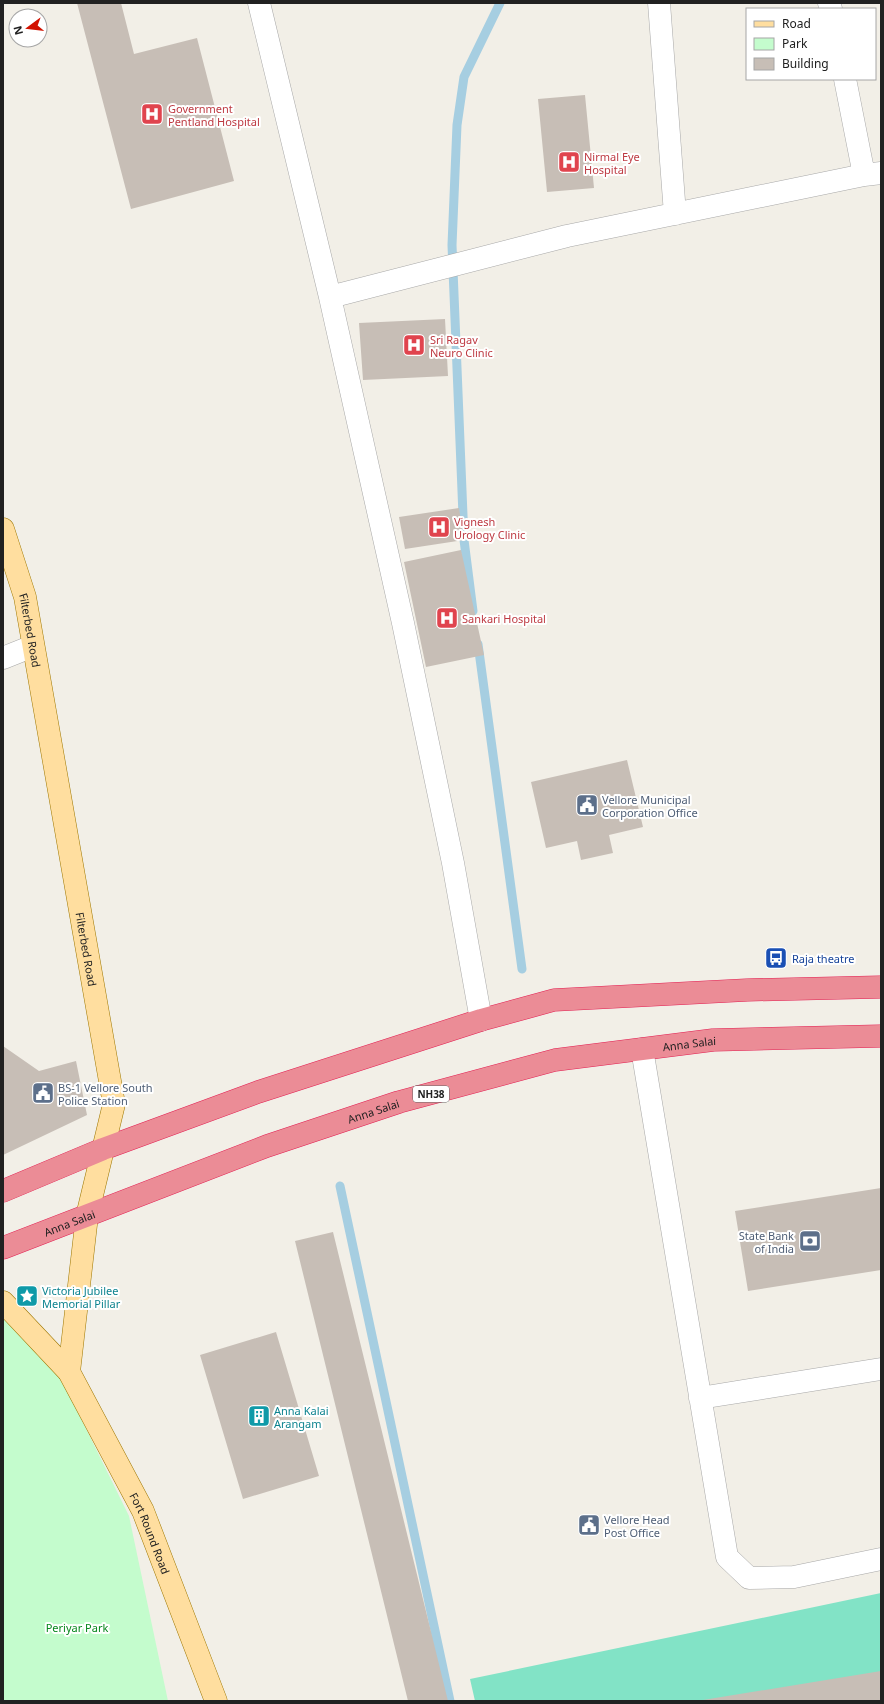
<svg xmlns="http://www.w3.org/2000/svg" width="884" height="1704" font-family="'Noto Sans',sans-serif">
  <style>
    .park { fill: #c4fccd }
    .pitch { fill: #82e3c6 }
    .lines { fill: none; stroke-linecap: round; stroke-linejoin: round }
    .stream { stroke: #a6cee1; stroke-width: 9 }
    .building { fill: #c7beb6 }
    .minor-casing { stroke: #a8a8a8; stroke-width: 23 }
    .major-casing { stroke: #9e7700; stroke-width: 23 }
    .highway-casing { stroke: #e32053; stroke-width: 23 }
    .minor { stroke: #fff; stroke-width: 22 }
    .major { stroke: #ffde9f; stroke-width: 22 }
    .highway { stroke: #eb8c96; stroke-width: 22 }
    .labels { text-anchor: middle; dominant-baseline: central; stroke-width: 4; stroke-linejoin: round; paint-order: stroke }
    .shield { fill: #fff; stroke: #646464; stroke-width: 1 }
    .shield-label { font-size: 10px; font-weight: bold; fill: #212121 }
    .health-label { font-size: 11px; fill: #be3a42; stroke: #fff; text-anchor: start }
    .street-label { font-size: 11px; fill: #212121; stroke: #fff }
    .service-label { font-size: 11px; fill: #4e5e75; stroke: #fff; text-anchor: start }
    .transit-label { font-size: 11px; fill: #164399; stroke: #fff; text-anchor: start }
    .culture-label { font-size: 11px; fill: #0d838f; stroke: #fff; text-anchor: start }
    .park-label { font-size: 11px; fill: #07871c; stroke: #fff }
  </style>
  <rect width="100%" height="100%" fill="#f2efe7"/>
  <path class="park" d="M3 1317 63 1382 129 1516 168 1701H3Z"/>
  <path class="pitch" d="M881 1593V1701H475L470 1679Z"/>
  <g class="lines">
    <path class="stream" d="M473 611 464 540 452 245 457 125 464 77 500 3
      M478 644 522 969
      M340 1186 450 1701"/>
  </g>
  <path class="building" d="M77 3H121L134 54 197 38 234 181 131 209Z
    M585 95 594 188 547 192 538 99Z
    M445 319 448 376 363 380 359 323Z
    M459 508 464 540 405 549 399 517Z
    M461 550 484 655 426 667 404 562Z
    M627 760 643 827 609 835 613 853 581 860 577 841 546 848 531 782Z
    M3 1046 39 1071 76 1061 87 1115 3 1155Z
    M881 1188V1270L748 1291 735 1211Z
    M333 1232 448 1701H408L295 1241Z
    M276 1332 319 1476 243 1499 200 1355Z
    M881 1671V1701H703V1700Z"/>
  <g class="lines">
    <g class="minor-casing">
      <path id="minor" d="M259 3 330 297
        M659 3 675 214
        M829 3 831 9
        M845 79 864 175
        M3 658 33 646
        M481 1020 453 863 403 623 330 297 567 236 864 175 881 173
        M642 1049 727 1557 749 1578 794 1577 881 1559
        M700 1398 881 1369"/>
    </g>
    <g class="major-casing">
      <g id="major">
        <path id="s1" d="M3 529 25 597 114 1104 87 1216 69 1372"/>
        <path id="s2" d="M3 1302 69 1372 143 1511 216 1701"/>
      </g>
    </g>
    <g class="highway-casing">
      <g id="highway">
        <path d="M3 1191 103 1149 258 1092 481 1020 554 1000 747 990 881 987"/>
        <path id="s3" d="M3 1248 267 1146 399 1102 555 1060 713 1040 881 1036"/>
      </g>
    </g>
    <use href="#minor" class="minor"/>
    <use href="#major" class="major"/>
    <use href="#highway" class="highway"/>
  </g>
  <defs>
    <g id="hospital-square" transform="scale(1.15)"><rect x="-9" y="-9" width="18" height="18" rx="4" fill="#e0444e" stroke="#fff"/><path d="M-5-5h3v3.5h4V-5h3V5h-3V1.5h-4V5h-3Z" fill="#fff"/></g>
    <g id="civic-square" transform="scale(1.15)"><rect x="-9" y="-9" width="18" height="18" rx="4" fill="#5c6f8a" stroke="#fff"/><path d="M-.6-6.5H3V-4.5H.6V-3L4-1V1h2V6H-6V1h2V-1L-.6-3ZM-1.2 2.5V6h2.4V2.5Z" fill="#fff"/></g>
    <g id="bus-square" transform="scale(1.15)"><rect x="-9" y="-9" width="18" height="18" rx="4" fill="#1a4fb4" stroke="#fff"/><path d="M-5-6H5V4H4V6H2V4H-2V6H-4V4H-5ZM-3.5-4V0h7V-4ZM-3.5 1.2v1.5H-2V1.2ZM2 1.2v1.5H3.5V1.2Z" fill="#fff"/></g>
    <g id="bank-square" transform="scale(1.15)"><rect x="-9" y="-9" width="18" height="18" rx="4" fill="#5c6f8a" stroke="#fff"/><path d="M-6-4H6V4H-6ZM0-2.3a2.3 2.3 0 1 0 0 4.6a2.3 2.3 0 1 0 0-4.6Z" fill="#fff"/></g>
    <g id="sight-square" transform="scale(1.15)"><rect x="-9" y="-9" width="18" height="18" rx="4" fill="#0f9aa8" stroke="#fff"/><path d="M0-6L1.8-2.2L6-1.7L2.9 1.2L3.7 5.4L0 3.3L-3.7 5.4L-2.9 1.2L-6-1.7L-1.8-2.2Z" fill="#fff"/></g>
    <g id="building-square" transform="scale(1.15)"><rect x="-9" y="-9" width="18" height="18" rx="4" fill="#0f9aa8" stroke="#fff"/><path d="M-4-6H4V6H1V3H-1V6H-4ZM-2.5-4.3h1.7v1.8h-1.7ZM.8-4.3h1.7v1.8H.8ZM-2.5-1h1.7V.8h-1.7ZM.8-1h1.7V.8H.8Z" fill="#fff"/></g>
  </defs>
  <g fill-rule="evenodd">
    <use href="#hospital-square" x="152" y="114"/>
    <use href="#hospital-square" x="569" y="162"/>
    <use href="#hospital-square" x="414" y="345"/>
    <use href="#hospital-square" x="439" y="527"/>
    <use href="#hospital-square" x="447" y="618"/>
    <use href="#civic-square" x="587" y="805"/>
    <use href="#bus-square" x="776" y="958"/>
    <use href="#civic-square" x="43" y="1093"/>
    <use href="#bank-square" x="810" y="1241"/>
    <use href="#sight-square" x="27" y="1296"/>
    <use href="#building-square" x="259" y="1416"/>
    <use href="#civic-square" x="589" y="1525"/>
  </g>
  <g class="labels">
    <rect class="shield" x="413" y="1086" width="36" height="16" rx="3"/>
    <g class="shield-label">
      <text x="431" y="1094">NH38</text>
    </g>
    <g class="health-label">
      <text x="168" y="108">Government<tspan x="168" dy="13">Pentland Hospital</tspan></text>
      <text x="584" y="156">Nirmal Eye<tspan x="584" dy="13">Hospital</tspan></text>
      <text x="430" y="339">Sri Ragav<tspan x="430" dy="13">Neuro Clinic</tspan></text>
      <text x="454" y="521">Vignesh<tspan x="454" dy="13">Urology Clinic</tspan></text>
      <text x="462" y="618">Sankari Hospital</text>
    </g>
    <g class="street-label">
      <text stroke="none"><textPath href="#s1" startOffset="105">Filterbed Road</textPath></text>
      <text stroke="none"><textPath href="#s1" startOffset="429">Filterbed Road</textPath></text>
      <text stroke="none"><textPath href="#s3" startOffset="719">Anna Salai</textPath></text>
      <text stroke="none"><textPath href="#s3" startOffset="395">Anna Salai</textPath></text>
      <text stroke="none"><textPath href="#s3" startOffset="71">Anna Salai</textPath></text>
      <text stroke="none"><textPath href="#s2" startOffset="277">Fort Round Road</textPath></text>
    </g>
    <g class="service-label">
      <text x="602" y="799">Vellore Municipal<tspan x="602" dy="13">Corporation Office</tspan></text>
      <text x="58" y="1087">BS-1 Vellore South<tspan x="58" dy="13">Police Station</tspan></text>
      <text x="794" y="1235" text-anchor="end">State Bank<tspan x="794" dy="13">of India</tspan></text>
      <text x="604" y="1519">Vellore Head<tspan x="604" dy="13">Post Office</tspan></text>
    </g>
    <g class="transit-label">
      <text x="792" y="958">Raja theatre</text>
    </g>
    <g class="culture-label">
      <text x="42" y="1290">Victoria Jubilee<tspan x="42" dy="13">Memorial Pillar</tspan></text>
      <text x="274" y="1410">Anna Kalai<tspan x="274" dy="13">Arangam</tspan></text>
    </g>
    <g class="park-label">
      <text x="77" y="1627">Periyar Park</text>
    </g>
  </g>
  <rect width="884" height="1704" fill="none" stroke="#212121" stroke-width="8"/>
  <rect x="746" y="8" width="130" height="72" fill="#ffffff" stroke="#a6a6a6"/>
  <rect x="754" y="21" width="20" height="6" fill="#ffde9f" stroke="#a6a6a6"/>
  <text x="782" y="28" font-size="12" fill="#212121">Road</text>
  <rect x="754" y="38" width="20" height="12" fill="#c4fccd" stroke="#a6a6a6"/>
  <text x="782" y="48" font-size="12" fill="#212121">Park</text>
  <rect x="754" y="58" width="20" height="12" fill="#c7beb6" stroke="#a6a6a6"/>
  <text x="782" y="68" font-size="12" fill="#212121">Building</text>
  <g transform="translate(28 28) rotate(255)"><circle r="19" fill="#ffffff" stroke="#a6a6a6"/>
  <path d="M0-3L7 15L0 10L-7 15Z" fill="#d21200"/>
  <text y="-6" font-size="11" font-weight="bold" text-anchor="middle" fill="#212121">N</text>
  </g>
</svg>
